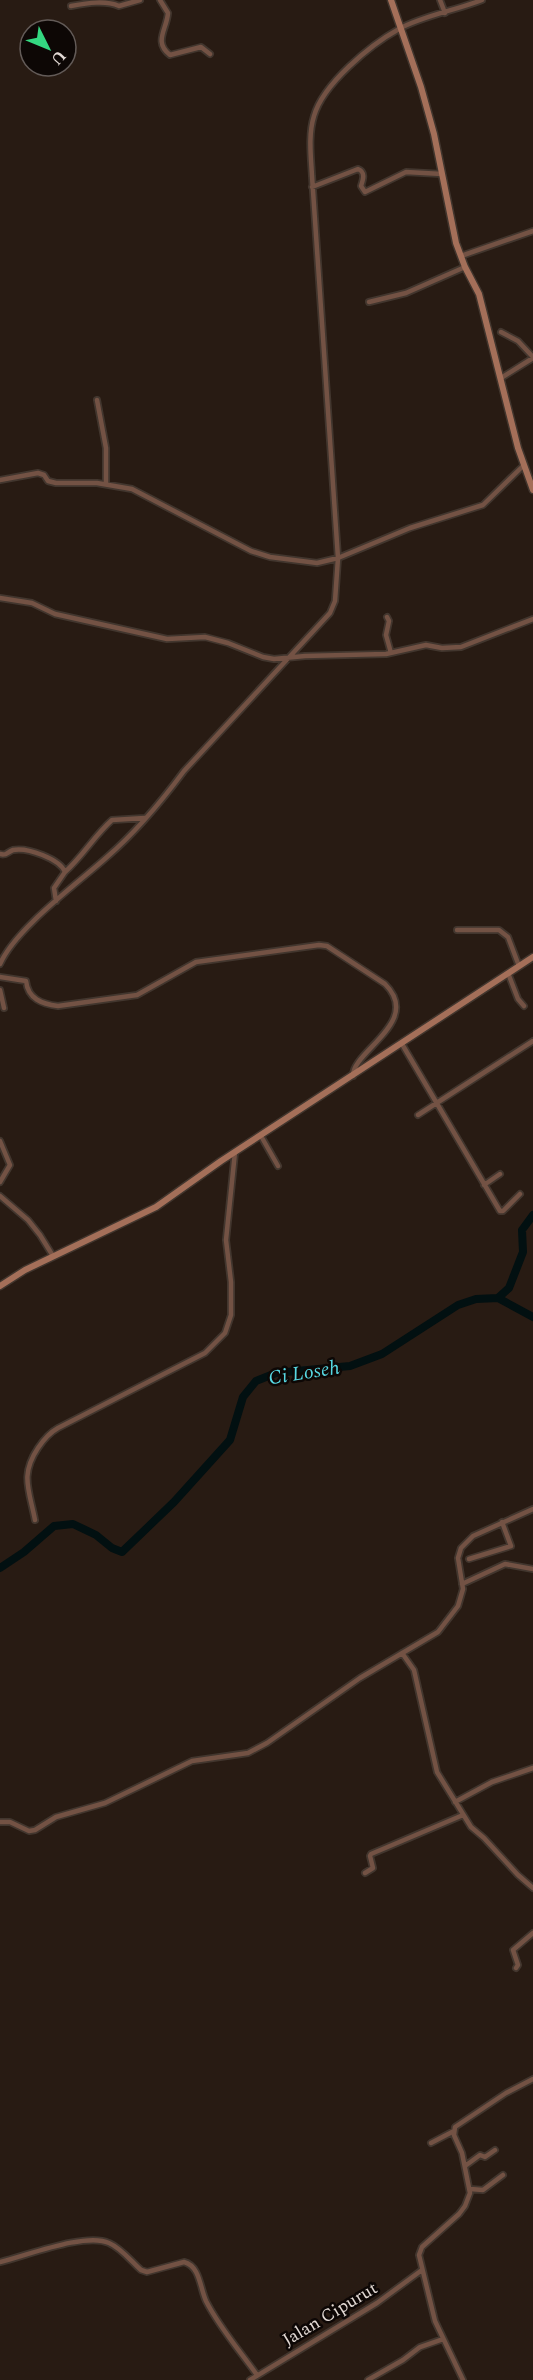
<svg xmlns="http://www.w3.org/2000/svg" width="533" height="2380" font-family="Spectral,serif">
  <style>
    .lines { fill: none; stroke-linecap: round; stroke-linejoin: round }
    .river { stroke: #021011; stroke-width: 8 }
    .street-casing { stroke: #42362e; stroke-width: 8 }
    .secondary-casing { stroke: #42362e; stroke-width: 9 }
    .street { stroke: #735244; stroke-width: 4.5 }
    .secondary { stroke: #a46f59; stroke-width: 6 }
    .labels { text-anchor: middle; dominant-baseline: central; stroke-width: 5; stroke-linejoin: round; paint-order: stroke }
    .street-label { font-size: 18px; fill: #e3dad5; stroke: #0d0705 }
    .water-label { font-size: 20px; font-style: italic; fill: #57d8e3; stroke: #0d0705 }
  </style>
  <rect width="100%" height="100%" fill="#281b13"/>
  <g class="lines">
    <path class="river" d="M498 1298 533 1317
      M0 1568 24 1552 54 1526 73 1524 96 1535 112 1548 122 1552 174 1502 230 1440 243 1397 256 1381 276 1373 350 1366 382 1354 458 1305 476 1299 498 1298 509 1288 523 1252 522 1230 533 1215"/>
    <g class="street-casing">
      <path id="street" d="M160 0 168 13C167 29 153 42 170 55L201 47 210 54
        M440 0 445 13
        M71 6C88 3 105 0 119 6L140 0
        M312 187 358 169C366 172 363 180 361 186L365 192 406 172 442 174
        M461 256 533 231
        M369 302 406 293 465 267
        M501 332 518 341 533 357
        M501 378 533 358
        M97 400 106 448V484
        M0 480 38 473 44 475 48 481 56 483H97L132 489 251 551 270 557 317 563 338 558 410 528 483 505 523 466
        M0 598 32 603 55 614 167 639 205 637 228 643 263 657 274 659 305 656 386 654 426 645 442 648 461 647 533 619
        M387 617 389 621 386 635 391 653
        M0 854C7 856 7 852 13 850 27 847 60 859 65 872L54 888 56 901
        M65 872C83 856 94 836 112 820L145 818
        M457 930H499L508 937 519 966
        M0 964C16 928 77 884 107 857 136 832 161 802 184 771L330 613 335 601 338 558 312 176C311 157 308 135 314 116 323 84 370 45 399 29 422 16 457 10 482 0
        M508 973 518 999 524 1006
        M0 977 26 981C28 999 42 1004 58 1006L137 995 196 962 319 945 327 946 385 984C423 1022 352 1051 353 1076
        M0 990 4 1008
        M402 1044 500 1211H503L520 1194
        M418 1115 533 1041
        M261 1136 278 1166
        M0 1141 10 1165 0 1182
        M484 1185 500 1174
        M0 1196 28 1220 40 1235 53 1256
        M35 1520C29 1489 20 1475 38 1448 44 1439 49 1433 58 1428L205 1353 225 1333 231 1315V1282L226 1240 235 1152
        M469 1559 511 1546 502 1522
        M462 1584 505 1564 533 1569
        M402 1653 414 1670 437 1772 471 1827 484 1838 518 1875 533 1888
        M455 1802 492 1782 533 1768
        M0 1822H10L29 1831 35 1830 56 1817 105 1803 192 1761 248 1753 267 1743 360 1678 438 1632 458 1606 463 1589 458 1558 461 1548 473 1536 533 1509
        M365 1873 373 1868 370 1856 371 1854 463 1815
        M516 1968 518 1965 513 1950 533 1933
        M431 2143 454 2131
        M465 2166 480 2155 485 2157 495 2150
        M470 2189 483 2190 503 2175
        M0 2262C26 2256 86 2232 109 2243 121 2248 131 2261 141 2270L147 2272 184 2262C200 2266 200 2288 206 2301 219 2327 240 2351 257 2375
        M250 2380 377 2303 422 2270
        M368 2380 403 2360 420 2347 443 2339
        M463 2380 435 2321 419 2255 422 2247 459 2214 465 2206 470 2193 462 2153 454 2135 455 2127 506 2093 533 2079"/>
    </g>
    <g class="secondary-casing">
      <path id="secondary" d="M391 0 421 87 434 134 456 243 465 267 479 294 518 448 533 490
        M0 1286 25 1270 156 1207 221 1161 533 957"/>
    </g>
    <use href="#street" class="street"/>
    <use href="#secondary" class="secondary"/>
  </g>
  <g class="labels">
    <g class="street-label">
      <text transform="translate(330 2314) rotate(-31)">Jalan Cipurut</text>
    </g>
    <g class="water-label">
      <text transform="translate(304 1373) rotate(-9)">Ci Loseh</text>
    </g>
  </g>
  <g transform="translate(48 48) rotate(133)"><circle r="28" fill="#0d0705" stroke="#635b58" stroke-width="1.5"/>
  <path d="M0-4.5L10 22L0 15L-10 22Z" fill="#34d881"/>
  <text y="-9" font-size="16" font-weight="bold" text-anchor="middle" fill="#e3dad5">U</text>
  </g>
</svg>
